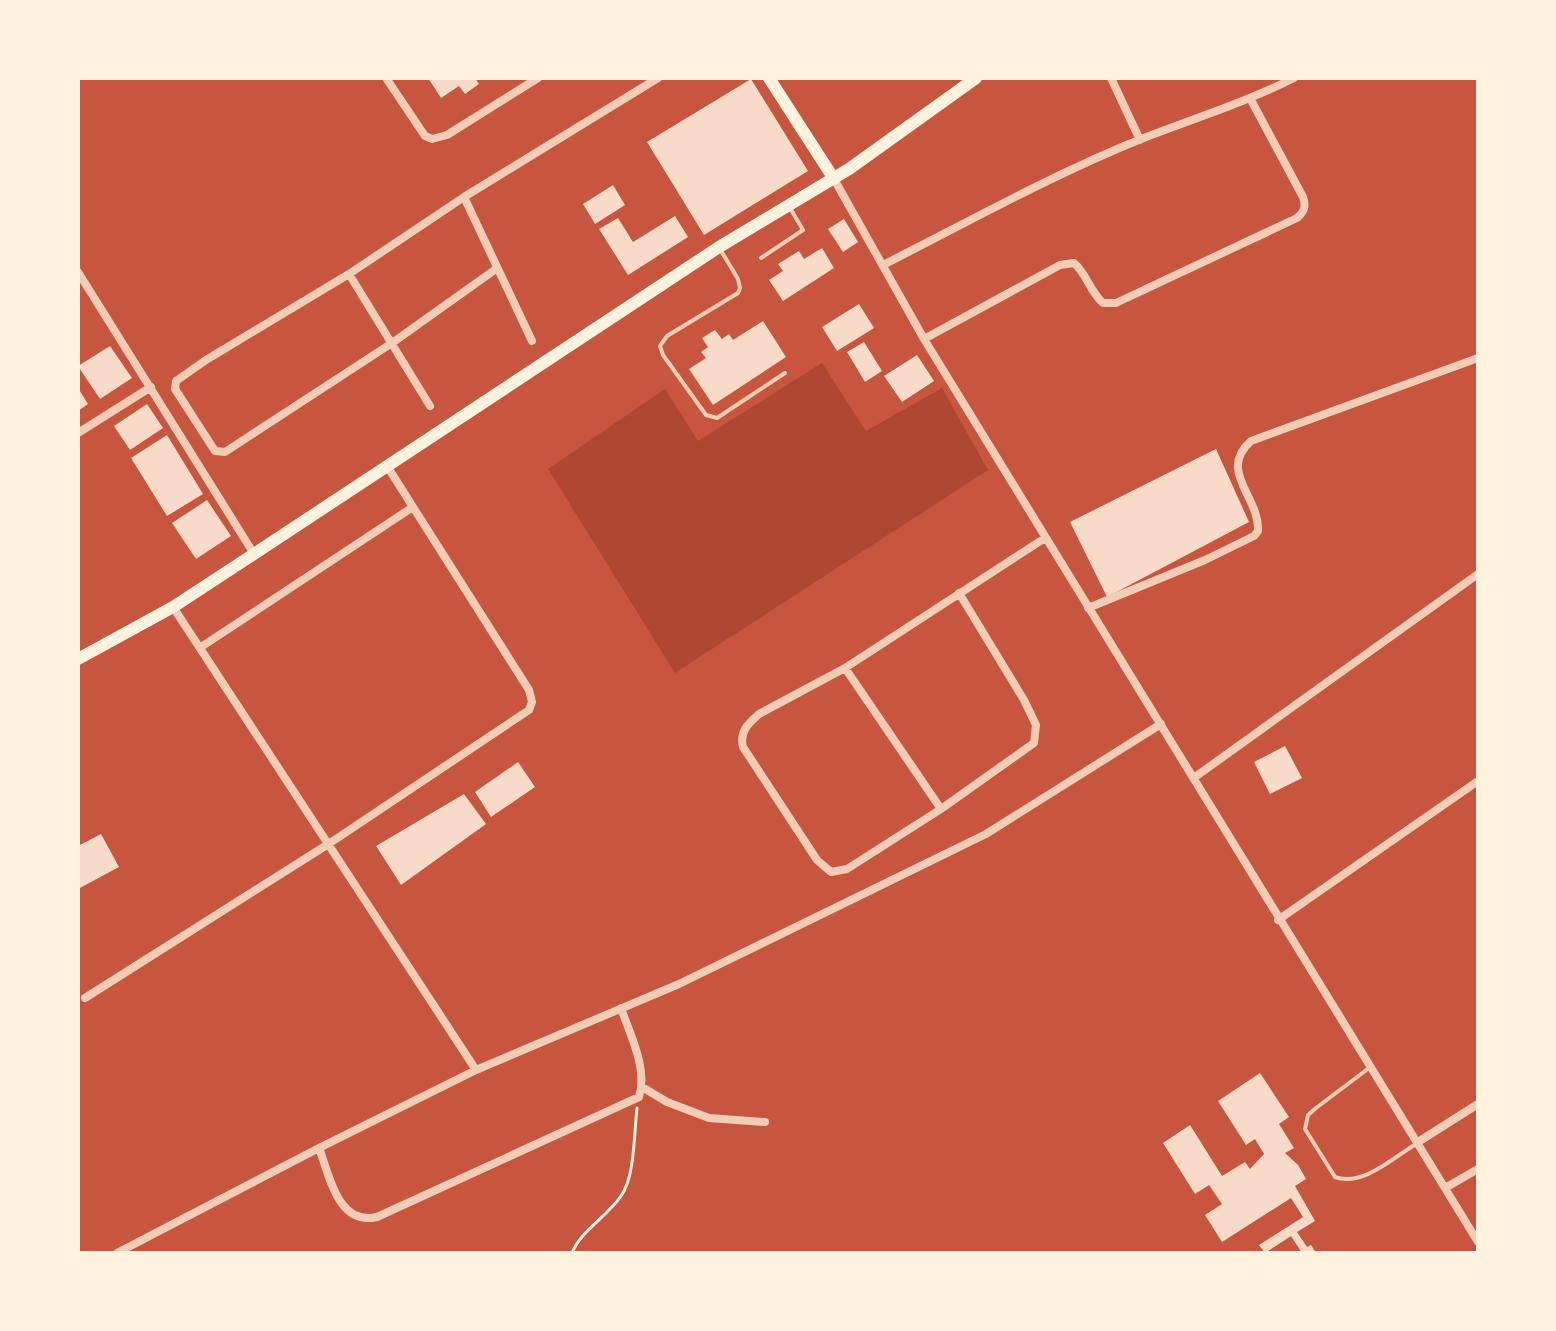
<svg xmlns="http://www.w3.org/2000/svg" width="1556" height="1331" font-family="'DejaVu Sans',sans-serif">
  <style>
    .green { fill: #ae4732 }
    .building { fill: #f7dbc8 }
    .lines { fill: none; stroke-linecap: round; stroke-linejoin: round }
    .path { stroke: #fff3e0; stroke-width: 3 }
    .service { stroke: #f1ccb7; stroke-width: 4 }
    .minor { stroke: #f1ccb7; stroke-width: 8 }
    .secondary { stroke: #fff3e0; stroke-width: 12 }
  </style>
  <rect width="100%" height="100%" fill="#c8553d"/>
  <path class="green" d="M822 363 866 431 942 388 988 470 675 673 548 469 665 389 698 441Z"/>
  <path class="building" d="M428 78H475L479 84 465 94 459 86 441 98Z
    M751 79 808 171 704 235 647 142Z
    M613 185 625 205 595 224 583 204Z
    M675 216 688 237 628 275 599 229 618 218 633 242Z
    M844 219 858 242 843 252 828 229Z
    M822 248 834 268 783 301 769 280 783 271 778 264 799 251 804 259Z
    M859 304 874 328 837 351 822 327Z
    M763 321 786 357 713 405 689 369 706 358 701 352 708 347 702 338 715 330 722 339 729 334 733 340Z
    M864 342 882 371 865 382 847 352Z
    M110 346 132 378 100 399 78 366Z
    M917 355 934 381 902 402 884 376Z
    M78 388 88 404 78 411Z
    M147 404 163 428 130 450 114 426Z
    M167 435 203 494 167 516 131 458Z
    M1216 449 1249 522 1107 597 1070 522Z
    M207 500 231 536 196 559 172 523Z
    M1285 746 1302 778 1270 794 1254 762Z
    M518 762 535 787 491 817 475 792Z
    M464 794 486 824 401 885 376 846Z
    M101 834 119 867 78 889V846Z
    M1260 1073 1289 1117 1279 1124 1294 1148 1285 1153 1298 1165 1306 1179 1295 1186 1315 1221 1297 1232 1307 1247 1311 1245 1316 1253H1302L1291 1236 1265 1253 1259 1245 1303 1217 1291 1198 1222 1242 1205 1215 1222 1204 1209 1185 1195 1194 1163 1143 1190 1125 1222 1176 1245 1162 1250 1169 1264 1154 1255 1139 1246 1145 1218 1101Z"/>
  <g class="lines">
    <path class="path" d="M572 1253C582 1229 607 1217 621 1196 635 1177 634 1132 637 1108"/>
    <path class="service" d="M720 249 738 279 740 288 738 293 667 336 660 346 663 355 706 415 717 418 785 373
      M761 258 803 230 790 208
      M1369 1068 1316 1108 1308 1115 1305 1129 1335 1177C1363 1187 1394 1157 1416 1144"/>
    <path class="minor" d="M386 78 425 136 432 139 447 135 538 78
      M1111 78 1140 140
      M834 179 924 339 1478 1242
      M464 197 532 341
      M883 265C968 222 1052 175 1141 139 1192 119 1244 103 1294 78
      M496 269 392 343 225 452 215 451 175 389 176 381 206 360 349 274 464 197 658 78
      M78 272 254 554
      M349 274 430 406
      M924 339 1060 265 1074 263C1087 274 1090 292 1103 303H1116L1297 218C1305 211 1306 206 1303 197L1251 100
      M78 433 151 387
      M959 593 1024 700 1036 725 1034 743 941 809 847 869 831 872 817 860 743 747C739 731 749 723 759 714L845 668 1045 538
      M173 607 476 1070
      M1088 608 1205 560 1254 536 1258 531C1260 497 1217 471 1251 441L1478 358
      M201 647 413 507
      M845 668 941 809
      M1195 777 1478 574
      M1278 920 1478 781
      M85 998 330 843 529 710 532 702 529 690 387 466
      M642 1087 667 1102 709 1118 765 1122
      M1418 1142 1478 1104
      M319 1148C330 1177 338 1226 377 1217L639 1097C648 1068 630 1035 621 1008
      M1445 1188 1478 1169
      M117 1253 319 1148 476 1070 679 984 986 834 1161 724"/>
    <path class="secondary" d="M769 78 834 179
      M78 659 173 607 254 554 719 247 849 169 976 78"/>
  </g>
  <rect width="1556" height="1331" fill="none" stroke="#fff3e0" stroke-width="160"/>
</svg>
